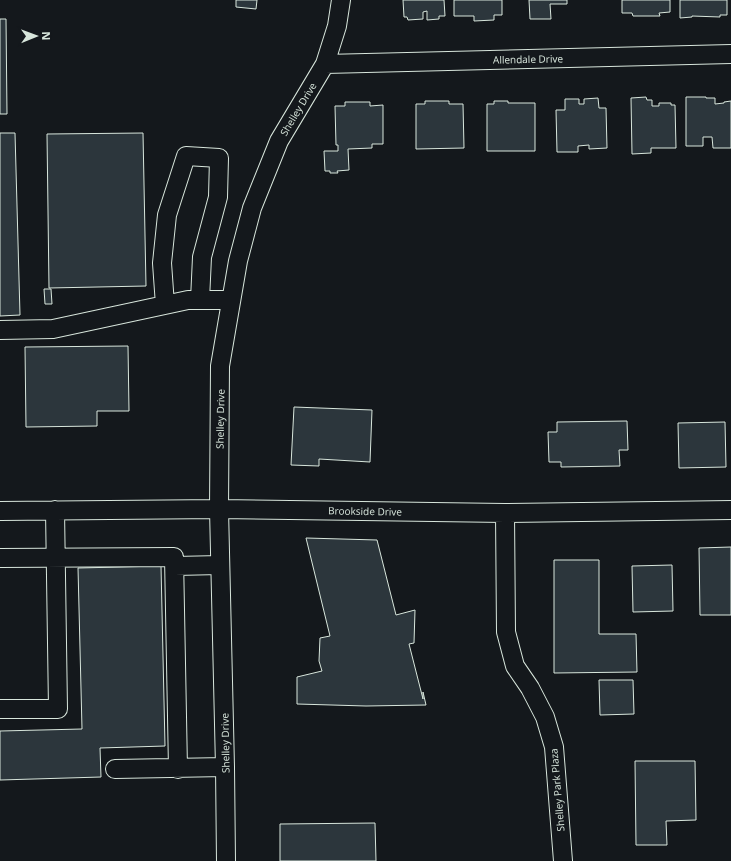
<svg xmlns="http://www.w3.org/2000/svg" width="731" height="861" font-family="'Open Sans',sans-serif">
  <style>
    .building { fill: #2c363c; stroke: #d8e6dc }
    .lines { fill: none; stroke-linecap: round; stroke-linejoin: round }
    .minor-casing { stroke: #d8e6dc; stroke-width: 20 }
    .minor { stroke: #14181c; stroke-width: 18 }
    .labels { text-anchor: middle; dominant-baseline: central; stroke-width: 3; stroke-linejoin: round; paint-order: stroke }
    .street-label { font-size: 10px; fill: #d8e6dc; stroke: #14181c }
  </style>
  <rect width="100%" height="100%" fill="#14181c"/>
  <path class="building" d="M236 0H257L256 9 236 7Z
    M403 0H444L445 16H439V19L427 20V11L423 12V19L408 20 407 17H404Z
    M454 0H502V15H494V20L474 21V16H454Z
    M529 0H567V4H550L551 19H530Z
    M622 0H670V12L659 13 660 16H633L632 13H622Z
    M680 0H727V15H720V17L692 16V17L680 18Z
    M0 19H6L7 114H0Z
    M646 97 647 100H652V106H659V103H671V105H675L676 148H651V153L632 154 631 98Z
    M686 97H706V98H715V104L724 103V102L731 101V148H713L712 137H703V146H686Z
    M598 98 599 108H606L607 148 589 149V145L578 146V152H557L556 110H565V99H579V104H584V99Z
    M425 101H449V104H463L464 148 416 149V104H425Z
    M494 101H508V103H535V151H487V104H494Z
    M345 102H370V106L383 105V144H372V148L348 149 349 170 337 171 338 173H330V171H325L324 151H338V145H336L335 106H345Z
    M0 133H15L20 315 0 316Z
    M143 133 146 286 49 288 47 134Z
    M44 289H51L52 304H45Z
    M128 346 129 411H97V426L26 427 25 347Z
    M294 407 372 410 370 462 319 459V466L291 465Z
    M627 421 628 450H619L620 466 561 467V462H549L548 432H557V422Z
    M725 422 726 467 679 468 678 423Z
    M306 538 377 540 396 615 415 610 414 643 409 644 423 699V692L426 705 366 706 297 704V677L322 671 319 661 320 638 330 636Z
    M731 547V615H700L699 548Z
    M554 560H599V634H636L637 672 554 673Z
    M672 565 673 611 633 612 632 566Z
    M161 566 165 746 100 748 101 777 0 780V731L82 729 78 568Z
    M599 680H633L634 714 600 715Z
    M635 761H695L696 820 666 821 667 845H636Z
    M375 823 376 861H280V824Z"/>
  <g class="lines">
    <g class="minor-casing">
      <path id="minor" d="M325 64 731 54
        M165 305 162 263 167 215 186 156 219 158 218 197 202 257 200 300
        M0 330 53 329 188 300H231
        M0 511 219 509 505 513 731 510
        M505 513 506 632 515 666 530 688 545 717 554 747 563 861
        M0 558 174 557 178 769
        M175 566 220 565
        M0 709H58L55 510
        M115 769 225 767
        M226 861 225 767 219 509 220 366 238 261 252 208 279 141 325 64 337 26 341 0"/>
    </g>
    <use href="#minor" class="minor"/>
  </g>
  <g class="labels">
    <g class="street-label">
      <text transform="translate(528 59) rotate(-1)">Allendale Drive</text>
      <text transform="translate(298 109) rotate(-59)">Shelley Drive</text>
      <text transform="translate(220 419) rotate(-89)">Shelley Drive</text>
      <text transform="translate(365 511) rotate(1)">Brookside Drive</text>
      <text transform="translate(225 743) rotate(-91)">Shelley Drive</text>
      <text transform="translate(557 790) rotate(-95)">Shelley Park Plaza</text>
    </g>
  </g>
  <g transform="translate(36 36) rotate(89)" stroke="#14181c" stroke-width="3" paint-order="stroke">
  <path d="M0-3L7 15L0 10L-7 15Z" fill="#d8e6dc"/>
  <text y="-6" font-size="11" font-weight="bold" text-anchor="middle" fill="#d8e6dc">N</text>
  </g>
</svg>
